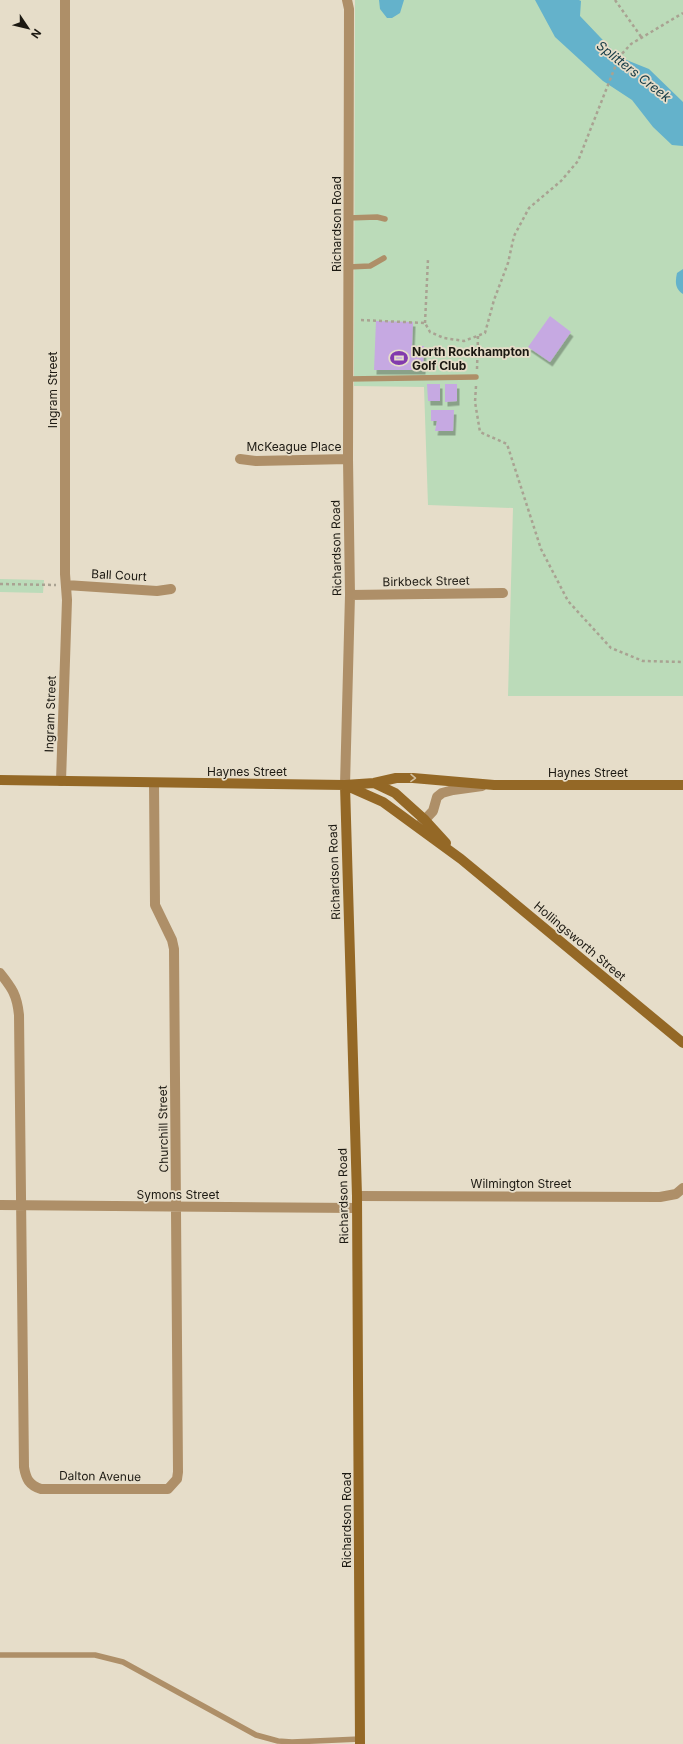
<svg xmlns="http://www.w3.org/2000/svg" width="683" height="1744" font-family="Inter,sans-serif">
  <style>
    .green { fill: #bbdbb9 }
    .water { fill: #64b2cb }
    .building { fill: #c6a9e2; filter: url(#shadow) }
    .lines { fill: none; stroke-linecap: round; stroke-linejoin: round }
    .path { stroke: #a9a292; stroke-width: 2.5; stroke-dasharray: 3 3; stroke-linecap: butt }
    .lane { stroke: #ae8f68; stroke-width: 5.5 }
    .street { stroke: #ae8f68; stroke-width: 10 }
    .secondary { stroke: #946826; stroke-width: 10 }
    .oneway { stroke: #d2c0a0 }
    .labels { text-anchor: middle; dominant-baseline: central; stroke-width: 3.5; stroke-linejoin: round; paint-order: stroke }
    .street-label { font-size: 12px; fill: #1c1912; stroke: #e6ddc9 }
    .poi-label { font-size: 12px; font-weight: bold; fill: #1c1912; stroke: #e6ddc9; text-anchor: start }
    .water-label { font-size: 13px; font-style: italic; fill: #153a45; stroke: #e6ddc9 }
  </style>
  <defs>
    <filter id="shadow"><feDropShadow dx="2.5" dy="4.5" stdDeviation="0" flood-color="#0004"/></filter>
  </defs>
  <rect width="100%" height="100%" fill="#e6ddc9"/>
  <path class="green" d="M355 0H683V696H508L513 508 428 505 424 387 354 386Z
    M0 579 44 580 43 593 0 592Z"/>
  <path class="water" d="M379 0H404L400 13 392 18H387L380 9Z
    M535 0H579L581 1 580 16 619 57 649 69 683 102V146L672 145 653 127 632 100 603 81 555 37Z
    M683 269V294C675 289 675 282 677 273Z"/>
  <path class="building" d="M550 316 571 332 550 362 528 347Z
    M376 321 413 322 412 346H424L423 370H374Z
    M427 384H440V401H428Z
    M445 384H457V401L445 402Z
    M431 410H454L453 431H435L437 421H431Z"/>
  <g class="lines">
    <path class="path" d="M615 0 642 38
      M361 320 425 323 430 332 444 338 464 341 485 333 494 300 508 263 514 236 529 208 561 181 578 161 619 57 631 44 683 13
      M425 323 428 259
      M477 369 478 336
      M476 386 475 402 480 432 507 444 541 549 568 601 611 648 643 661 683 662
      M0 584 56 585"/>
    <path class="lane" d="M348 218 377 217 385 219
      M348 267 370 266 384 258
      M348 379 476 377
      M0 1655H95L123 1662 256 1735 278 1741 292 1742 360 1739"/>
    <path class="street" d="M240 459 256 461 348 459
      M66 585 157 591 171 589
      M350 595 503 593
      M61 781 67 600 65 574V0
      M345 785 350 595 348 459 349 9 347 0
      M419 826 433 811 437 797 442 793 453 790 482 786
      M0 973C12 988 17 995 19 1015L24 1467C26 1479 29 1485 41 1489H168L177 1479 178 1472 174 949 172 940 155 905 154 783
      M357 1196 660 1197 676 1194 683 1188
      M0 1205 357 1208"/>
    <path class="secondary" d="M0 780 345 785 374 783 396 778H413L494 785H683
      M374 783 395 793 425 820 446 843
      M345 785 357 1196 360 1744
      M347 786 383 802 461 859 683 1043"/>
  </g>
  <defs><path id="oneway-chevron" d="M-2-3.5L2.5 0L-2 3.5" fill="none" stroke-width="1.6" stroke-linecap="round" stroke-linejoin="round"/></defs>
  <use class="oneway" href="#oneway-chevron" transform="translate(413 778) rotate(1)"/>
  <defs>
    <g id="stadium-bare" transform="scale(1.38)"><path d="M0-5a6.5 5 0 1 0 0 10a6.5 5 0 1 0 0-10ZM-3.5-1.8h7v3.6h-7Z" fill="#823aad" stroke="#e6ddc9" stroke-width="2.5" paint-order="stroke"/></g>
  </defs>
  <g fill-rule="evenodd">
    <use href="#stadium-bare" x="399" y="358"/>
  </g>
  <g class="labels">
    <g class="street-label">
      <text transform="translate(336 224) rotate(-90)">Richardson Road</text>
      <text transform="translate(52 390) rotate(-90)">Ingram Street</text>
      <text x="294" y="446">McKeague Place</text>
      <text transform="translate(336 548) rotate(-91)">Richardson Road</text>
      <text transform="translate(119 575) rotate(3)">Ball Court</text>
      <text transform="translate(426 581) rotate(-1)">Birkbeck Street</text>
      <text transform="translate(50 714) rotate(-88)">Ingram Street</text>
      <text x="247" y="771">Haynes Street</text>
      <text x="588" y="772">Haynes Street</text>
      <text transform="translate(334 872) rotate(-92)">Richardson Road</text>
      <text transform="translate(580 941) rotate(40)">Hollingsworth Street</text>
      <text transform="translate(163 1129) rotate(-91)">Churchill Street</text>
      <text x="521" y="1183">Wilmington Street</text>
      <text x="178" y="1194">Symons Street</text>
      <text transform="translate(343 1196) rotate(-91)">Richardson Road</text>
      <text transform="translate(100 1476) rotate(1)">Dalton Avenue</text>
      <text transform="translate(346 1520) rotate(-90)">Richardson Road</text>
    </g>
    <g class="poi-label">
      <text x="412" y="351">North Rockhampton<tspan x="412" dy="14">Golf Club</tspan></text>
    </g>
    <g class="water-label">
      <text transform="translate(634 71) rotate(38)">Splitters Creek</text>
    </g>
  </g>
  <g transform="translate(28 28) rotate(125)" stroke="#e6ddc9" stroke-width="3" paint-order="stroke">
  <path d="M0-3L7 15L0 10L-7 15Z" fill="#1c1912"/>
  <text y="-6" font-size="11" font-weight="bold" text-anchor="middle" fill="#1c1912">N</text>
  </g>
</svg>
